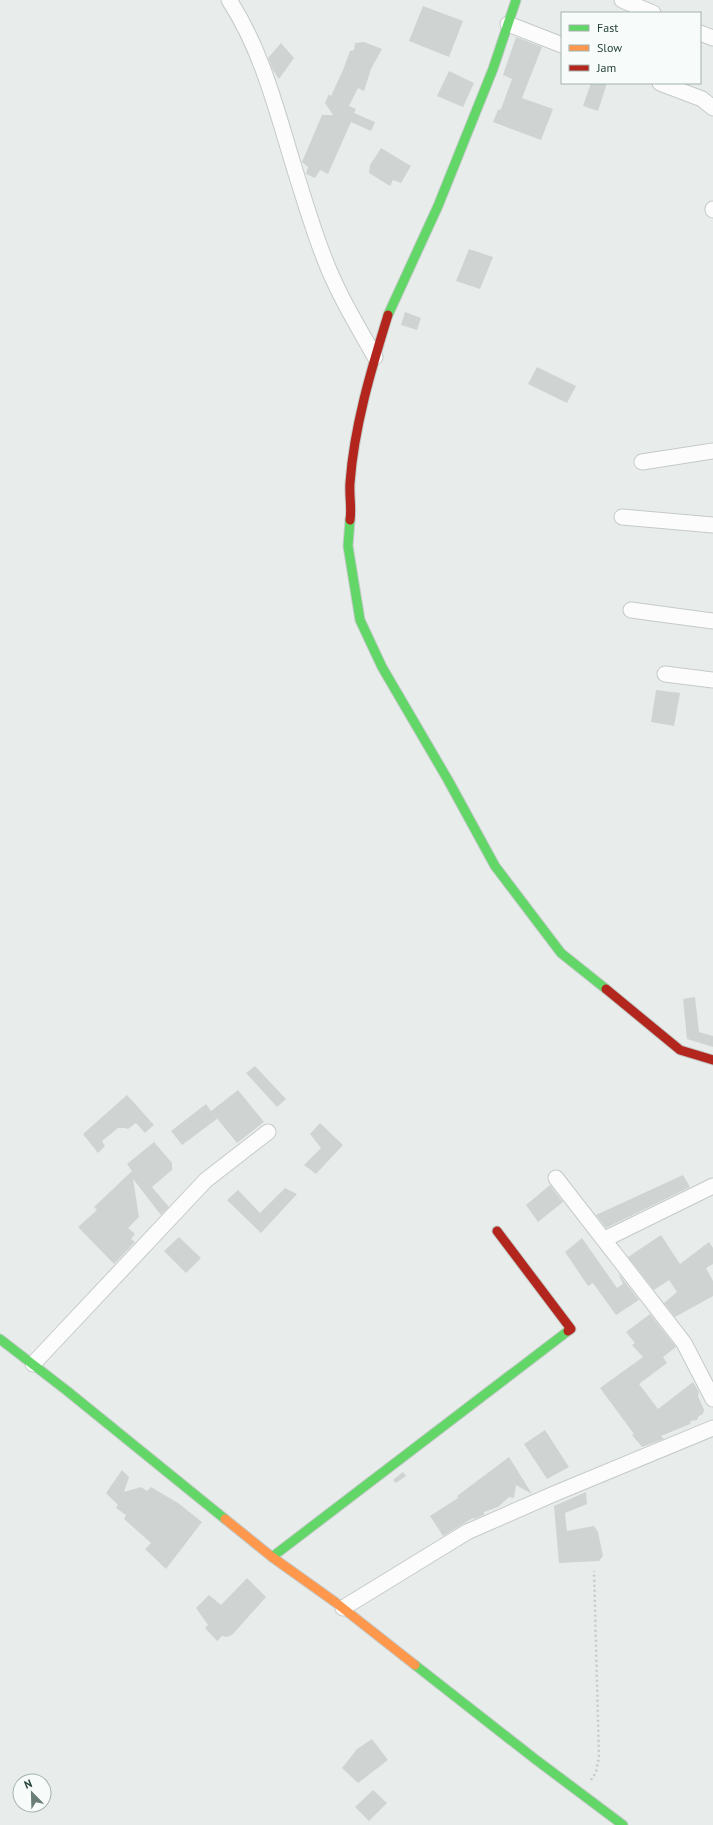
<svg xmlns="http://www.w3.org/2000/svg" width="713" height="1825" font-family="'PT Sans',sans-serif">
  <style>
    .building { fill: #cfd4d2 }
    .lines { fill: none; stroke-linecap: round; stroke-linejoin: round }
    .street-casing { stroke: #c5cac8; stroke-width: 17 }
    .fast-casing { stroke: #c3cbc8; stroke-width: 11 }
    .slow-casing { stroke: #c3cbc8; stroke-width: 11 }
    .jam-casing { stroke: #c3cbc8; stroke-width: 11 }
    .path { stroke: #c3ccca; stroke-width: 2.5; stroke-dasharray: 2 3; stroke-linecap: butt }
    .street { stroke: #fcfcfc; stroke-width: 15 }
    .fast { stroke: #63d668; stroke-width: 9 }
    .slow { stroke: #ff974d; stroke-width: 9 }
    .jam { stroke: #b3261e; stroke-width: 9 }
  </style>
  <rect width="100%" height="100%" fill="#e8edeb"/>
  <path class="building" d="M423 6 463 21 449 57 409 41Z
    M516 37 542 47 522 98 553 109 541 140 493 122 498 110 501 109 512 79 503 75Z
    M364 42 382 49 371 69 364 91 358 88 349 106 356 109 354 113 375 122 371 131 351 122 328 174 320 170 315 178 306 174 308 167 302 162 322 115H333L325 103 329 94 331 96 343 70 350 51 354 50 355 43Z
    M281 43 294 58 279 79 273 70 268 58Z
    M449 71 474 83 463 107 437 96Z
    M591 83H607L598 111 583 106Z
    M381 148 411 166 401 183 393 180 390 186 369 173 370 165Z
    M469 249 493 257 480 289 456 281Z
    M405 312 421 318 417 330 401 325Z
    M537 367 576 386 567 403 528 384Z
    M656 690 680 693 674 726 651 722Z
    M695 997 699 1032 713 1036V1047L687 1039 683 999Z
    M255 1066 286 1099 277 1107 246 1073Z
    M238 1090 264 1122 237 1143 211 1111Z
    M127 1095 154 1125 145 1133 136 1123 128 1129 125 1128H118L102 1141 105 1146 98 1153 83 1134Z
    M206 1104 217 1119 182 1145 171 1131Z
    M320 1123 343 1145 316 1174 304 1165 321 1148 310 1134Z
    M154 1142 172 1163V1170L152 1187 169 1207 161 1215 133 1179 139 1217 128 1228 135 1234 131 1239 135 1242 114 1264 78 1227 97 1210 94 1207 132 1171 127 1164Z
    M683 1175 690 1187 606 1228 596 1215Z
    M550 1185 563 1202 538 1222 526 1205Z
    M285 1188 297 1194 261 1233 227 1200 238 1190 260 1213Z
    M661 1235 680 1264 709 1242 713 1248V1264L706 1268 713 1281V1296L675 1317 664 1303 677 1292 669 1280 654 1290 628 1257Z
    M179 1237 201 1258 186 1273 164 1251Z
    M582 1238 617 1288 623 1284 618 1273 639 1300 616 1315 593 1283 588 1286 565 1252Z
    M650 1314 676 1347 663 1357 667 1363 639 1384 658 1409 693 1382 699 1392 698 1396 704 1410 703 1414 699 1416 697 1420 691 1421 690 1424 661 1436 664 1439 642 1447 632 1435 634 1434 600 1388 643 1357 632 1345 635 1343 626 1332Z
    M545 1430 569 1467 547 1479 524 1444Z
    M509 1457 532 1494 516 1485 514 1498 509 1497 498 1507 484 1512V1515L474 1519 473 1518 443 1536 430 1516 458 1498 457 1496Z
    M122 1470 129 1477 124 1492 141 1487 147 1491 151 1487 178 1503 202 1522 166 1569 145 1549 151 1543 124 1519 126 1515 116 1508 118 1505 106 1493Z
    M403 1472 406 1476 396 1483 393 1480Z
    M586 1492 587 1504 565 1513 567 1531 594 1526 598 1532 603 1556 599 1561 559 1563 554 1506Z
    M247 1578 266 1597 232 1635 226 1637 222 1636 217 1641 205 1628 208 1625 196 1608 209 1595 221 1605Z
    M372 1739 388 1760 358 1783 342 1768 357 1749Z
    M373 1790 387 1803 369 1821 355 1807Z"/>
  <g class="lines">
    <g class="street-casing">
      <path id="street" d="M229 0C265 55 279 121 299 183 307 209 315 235 325 260 338 294 357 325 375 357
        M622 0 653 13
        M508 24 562 45
        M700 33 713 38
        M660 83 702 99 713 108
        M713 209V210
        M642 462 713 451
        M622 517 713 525
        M631 610 713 621
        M665 674 713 680
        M556 1178 684 1343 713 1399
        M605 1239 713 1186
        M33 1364 206 1180 268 1132
        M343 1608 467 1532 556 1493 713 1428"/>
    </g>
    <g class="fast-casing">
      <path id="fast" d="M388 315 438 206 493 69 516 0
        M350 520 348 546 360 620 382 667 448 780 495 866 561 953 606 989
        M0 1339 66 1390 225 1519
        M272 1557 568 1331
        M415 1665 535 1759 623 1825"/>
    </g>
    <g class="slow-casing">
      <path id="slow" d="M225 1519 272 1557 335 1602 415 1665"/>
    </g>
    <g class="jam-casing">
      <path id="jam" d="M350 520C352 508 349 496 350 483 354 427 371 370 388 315
        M606 989 680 1050 713 1060
        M497 1231 571 1329 568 1331"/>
    </g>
    <path class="path" d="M591 1780 596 1772 599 1757 594 1571"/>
    <use href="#street" class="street"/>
    <use href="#fast" class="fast"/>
    <use href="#slow" class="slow"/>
    <use href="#jam" class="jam"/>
  </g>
  <rect x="561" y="12" width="140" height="72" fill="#f7fbf9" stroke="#a3b1ad"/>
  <rect x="569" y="25" width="20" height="6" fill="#63d668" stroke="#a3b1ad"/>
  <text x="597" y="32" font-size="12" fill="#24423a">Fast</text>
  <rect x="569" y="45" width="20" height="6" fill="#ff974d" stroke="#a3b1ad"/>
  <text x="597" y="52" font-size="12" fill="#24423a">Slow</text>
  <rect x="569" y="65" width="20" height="6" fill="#b3261e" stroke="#a3b1ad"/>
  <text x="597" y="72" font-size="12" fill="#24423a">Jam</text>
  <g transform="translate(32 1793) rotate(337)"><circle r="19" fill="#f7fbf9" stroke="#a3b1ad"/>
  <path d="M0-3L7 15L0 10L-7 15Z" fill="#697e78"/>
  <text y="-6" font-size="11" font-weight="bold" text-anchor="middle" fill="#24423a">N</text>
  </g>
</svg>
